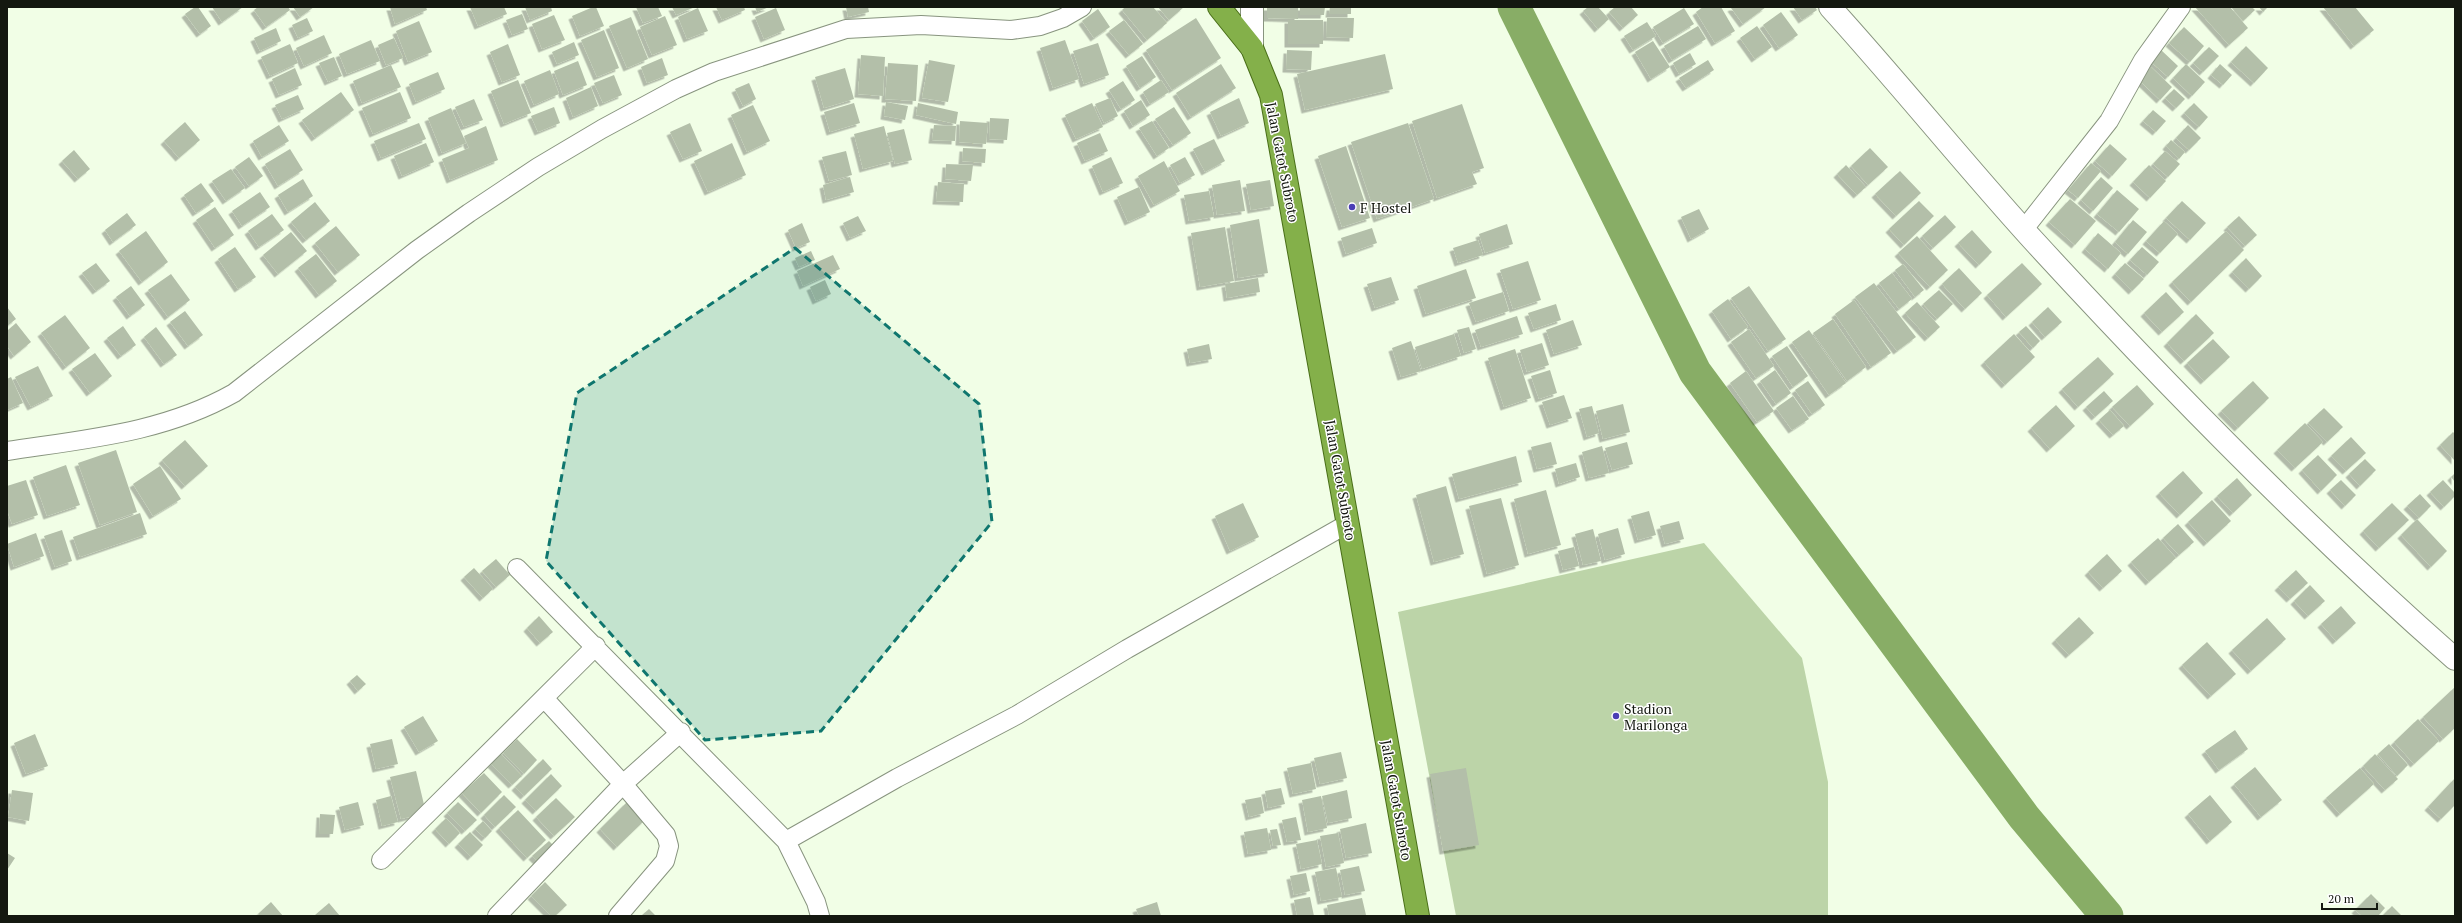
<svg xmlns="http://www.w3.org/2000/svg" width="2462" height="923" font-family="'PT Serif',serif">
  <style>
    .green { fill: #bcd4a8 }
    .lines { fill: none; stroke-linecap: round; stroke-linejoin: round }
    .river { stroke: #88ad66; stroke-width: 33 }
    .building { fill: #b3bfa9; filter: url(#shadow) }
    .minor-casing { stroke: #88947f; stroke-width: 20 }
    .tertiary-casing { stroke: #88947f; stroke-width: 24 }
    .trunk-casing { stroke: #496e18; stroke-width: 24 }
    .minor { stroke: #fff; stroke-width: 18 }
    .tertiary { stroke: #fff; stroke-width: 22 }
    .trunk { stroke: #84b04a; stroke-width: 22 }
    .marked { fill: #0f766e; fill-opacity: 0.2; stroke: #0f766e; stroke-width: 3; stroke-dasharray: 8 5; stroke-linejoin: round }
    .poi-dot { fill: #4b3eb5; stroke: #fff; stroke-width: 1.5 }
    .labels { text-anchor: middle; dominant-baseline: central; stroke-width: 3; stroke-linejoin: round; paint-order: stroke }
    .street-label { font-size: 14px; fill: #141810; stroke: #fff }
    .poi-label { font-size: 14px; fill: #141810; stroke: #fff; text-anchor: start }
  </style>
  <defs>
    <filter id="shadow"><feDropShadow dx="-3.5" dy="3.5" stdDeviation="0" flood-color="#0004"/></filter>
  </defs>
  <rect width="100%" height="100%" fill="#f1fee6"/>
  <path class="green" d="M1704 543 1802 658 1828 782V916H1456L1398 612Z"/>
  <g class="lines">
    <path class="river" d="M1514 7 1695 372 2024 817 2107 916"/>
  </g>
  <path class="building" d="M195 7H198L211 26 200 34 185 14Z
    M212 7H243L222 22Z
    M258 7H288L290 10 266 27 254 10Z
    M293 7H314L300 17Z
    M390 7H426L427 10 395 24Z
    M470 7H504L507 14 478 26Z
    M525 7H551L552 11 530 20Z
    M593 7H596L604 26 580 36 572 16Z
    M636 7H658L662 16 643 23Z
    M672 7H695L676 15Z
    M716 7H744L745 10 722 20Z
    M755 7H769L757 12Z
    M846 7H868L869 12 848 17Z
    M1125 7H1153L1167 23 1147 40 1122 10Z
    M1158 7H1184L1169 20Z
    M1267 7H1298V19L1267 18Z
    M1300 7H1325L1324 15H1300Z
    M1330 7H1351V14H1329Z
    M1588 7H1598L1609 19 1598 29 1583 11Z
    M1615 7H1631L1638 15 1623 28 1609 12Z
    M1703 7H1721L1735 31 1715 43 1696 12Z
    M1733 7H1766L1743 24 1731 8Z
    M1793 7H1815L1817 10 1802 20Z
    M2195 7H2230L2248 28 2229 45Z
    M2231 7H2252L2255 10 2243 21Z
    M2259 7H2268L2263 12Z
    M2323 7H2355L2374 30 2354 46Z
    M698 8 708 31 687 39 678 17Z
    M776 8 785 30 764 39 755 17Z
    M1684 8 1694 24 1663 43 1653 27Z
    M1098 9 1110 27 1094 38 1082 21Z
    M1781 12 1798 35 1779 48 1763 25Z
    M522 14 528 29 512 35 506 20Z
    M554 15 565 40 542 49 532 24Z
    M665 16 677 45 652 55 640 27Z
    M631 17 648 59 627 68 609 26Z
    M307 18 313 31 298 38 292 25Z
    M1196 18 1221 58 1172 90 1146 50Z
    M1327 18H1354L1353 38 1326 37Z
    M1124 20 1143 44 1129 55 1109 31Z
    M1288 20H1323V44H1288Z
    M419 21 432 52 408 62 396 31Z
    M1647 22 1656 36 1633 50 1624 36Z
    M1698 26 1706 39 1672 60 1664 46Z
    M1757 26 1772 47 1755 59 1740 38Z
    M2184 27 2204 46 2190 62 2169 43Z
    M276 28 281 41 260 51 254 38Z
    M604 30 619 68 597 77 581 40Z
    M324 35 332 53 304 66 296 48Z
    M394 38 403 58 386 65 378 45Z
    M371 40 380 61 347 74 339 54Z
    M1065 40 1079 79 1053 88 1040 48Z
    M1653 41 1670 67 1651 79 1635 52Z
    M574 42 579 55 557 64 552 52Z
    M1098 43 1109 75 1084 84 1073 51Z
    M290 44 298 63 270 76 261 57Z
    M508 44 520 75 502 82 490 52Z
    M2246 46 2268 68 2254 83 2231 62Z
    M2209 47 2219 56 2203 72 2193 63Z
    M2160 49 2178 66 2168 77 2149 60Z
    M1287 50 1312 51 1311 70 1286 69Z
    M1690 53 1696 64 1679 74 1673 63Z
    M1385 54 1393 89 1305 110 1297 74Z
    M861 55 885 57 883 96 858 94Z
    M1142 56 1156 77 1140 88 1126 66Z
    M334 57 342 76 328 82 319 63Z
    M662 58 668 75 647 83 641 67Z
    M929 60 955 65 948 102 922 98Z
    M1708 60 1714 70 1686 88 1679 78Z
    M578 61 587 85 563 95 554 71Z
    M888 63 918 65 916 101 885 99Z
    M1221 64 1236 88 1191 117 1176 93Z
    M2186 64 2205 82 2192 96 2173 78Z
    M2220 64 2232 75 2223 85 2211 75Z
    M391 65 401 87 362 103 353 81Z
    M2150 66 2172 87 2160 100 2138 79Z
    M295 68 302 85 279 95 272 79Z
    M845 68 854 99 824 108 815 77Z
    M550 70 559 94 534 105 524 81Z
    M438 72 445 89 416 102 409 84Z
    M614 75 622 95 603 103 594 83Z
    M518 80 531 113 504 124 491 91Z
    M1161 80 1169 92 1150 104 1143 92Z
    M1123 81 1135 100 1121 109 1109 90Z
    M749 83 756 99 743 106 735 89Z
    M591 87 598 106 573 117 566 98Z
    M2174 89 2185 99 2176 108 2165 98Z
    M341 92 354 110 315 138 302 120Z
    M400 92 411 118 373 134 362 108Z
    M298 95 304 109 282 119 275 105Z
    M1110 98 1118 116 1104 123 1095 104Z
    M1239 98 1249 123 1221 136 1210 112Z
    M474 99 483 120 464 127 455 107Z
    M1141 100 1150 115 1133 126 1124 111Z
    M886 102 908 106 905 120 884 116Z
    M854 103 860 123 830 132 824 112Z
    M918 103 958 112 956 124 916 115Z
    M1092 103 1103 127 1076 139 1065 115Z
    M2194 103 2208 117 2199 127 2184 113Z
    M1462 104 1484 168 1472 172 1477 184 1437 198 1412 121Z
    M753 105 770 141 747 152 731 115Z
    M554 107 560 123 538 132 531 116Z
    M1174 107 1191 133 1173 145 1155 119Z
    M451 108 466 143 442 153 428 118Z
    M2153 110 2166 121 2156 132 2143 121Z
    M990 118 1009 119 1007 140 989 139Z
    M960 121 988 123 986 144 959 142Z
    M1152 121 1169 148 1157 156 1139 128Z
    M185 122 200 140 179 158 164 141Z
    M419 123 426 139 381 158 374 141Z
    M690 123 702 151 683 159 670 132Z
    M1408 123 1434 199 1377 219 1351 142Z
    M279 125 289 141 262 157 253 141Z
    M934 125 956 126 955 141 932 140Z
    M2188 125 2201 138 2189 150 2176 138Z
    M486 126 498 160 450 180 442 159 469 148 464 136Z
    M884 126 893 161 863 169 854 134Z
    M904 129 912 160 895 164 887 133Z
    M1100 133 1108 151 1085 161 1077 143Z
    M1214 139 1225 161 1205 172 1193 149Z
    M2171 140 2185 152 2179 159 2166 146Z
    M426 143 434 162 402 176 394 156Z
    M732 143 746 175 708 192 694 161Z
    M2110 144 2127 159 2112 176 2095 161Z
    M1346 146 1370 218 1342 227 1318 156Z
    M963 148 986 149 985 163 962 161Z
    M1870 148 1888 167 1868 185 1851 166Z
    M290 149 303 170 278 186 265 164Z
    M74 150 90 169 78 179 62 161Z
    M846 151 852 175 829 181 822 157Z
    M2165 151 2180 164 2168 177 2153 164Z
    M249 157 263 176 249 186 235 167Z
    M1111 157 1123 183 1103 192 1092 166Z
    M1185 157 1195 175 1180 183 1170 165Z
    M1164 161 1180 191 1154 205 1138 176Z
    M2091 163 2101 171 2078 198 2068 190Z
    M946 164 973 165 971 181 945 179Z
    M1846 165 1866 187 1857 195 1837 174Z
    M2149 165 2166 181 2150 198 2133 182Z
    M231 169 245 188 226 201 212 181Z
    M1900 171 1921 193 1896 216 1875 194Z
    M850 177 854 192 826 200 823 185Z
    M2101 177 2113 188 2093 211 2081 200Z
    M303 179 313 196 288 212 278 195Z
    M1240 180 1245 211 1217 215 1212 185Z
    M1270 180 1274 206 1251 210 1246 184Z
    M938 182 964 184 963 202 936 201Z
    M201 183 214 201 196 213 184 195Z
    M1139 187 1150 212 1128 222 1117 197Z
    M2117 190 2139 209 2119 232 2097 214Z
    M1209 191 1214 217 1189 221 1184 195Z
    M260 192 270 207 242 226 232 211Z
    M2070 199 2096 221 2075 245 2049 222Z
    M1919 201 1934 216 1904 245 1889 229Z
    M2182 201 2206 223 2190 240 2166 218Z
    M315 202 330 221 306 240 291 222Z
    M215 207 234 235 215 248 196 220Z
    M1699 209 1709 229 1691 239 1681 217Z
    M127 213 136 225 113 242 105 230Z
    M272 214 284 230 259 247 248 231Z
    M1945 215 1956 227 1933 248 1922 236Z
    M858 216 866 231 850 238 843 223Z
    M2239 216 2257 235 2245 246 2227 227Z
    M1259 219 1268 273 1238 278 1230 225Z
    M2133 220 2147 232 2128 254 2115 242Z
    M2164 221 2178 234 2160 253 2146 241Z
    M802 223 810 242 796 248 788 230Z
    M1507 224 1513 244 1485 253 1479 234Z
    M336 226 360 255 338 272 315 243Z
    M1225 227 1234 281 1200 287 1191 233Z
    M1372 228 1377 243 1346 254 1341 238Z
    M1972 230 1992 252 1979 265 1958 243Z
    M146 231 168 262 142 282 119 251Z
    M2226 231 2244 250 2191 302 2172 282Z
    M291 232 307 251 278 274 263 255Z
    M2098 233 2121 253 2108 269 2085 249Z
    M1917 236 1948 270 1930 287 1898 253Z
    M1478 240 1483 255 1458 263 1453 248Z
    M235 247 256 277 238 289 218 259Z
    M2142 247 2159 262 2147 275 2130 260Z
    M811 251 815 260 799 267 795 258Z
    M316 254 337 281 319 295 298 268Z
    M833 255 840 269 803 286 797 271Z
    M2246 258 2262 276 2249 289 2232 272Z
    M1528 261 1541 300 1513 309 1500 270Z
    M96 263 110 281 96 291 82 273Z
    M2022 263 2042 284 2006 317 1987 295Z
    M2125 263 2144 279 2132 291 2115 274Z
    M1903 264 1924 290 1915 297 1895 270Z
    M1959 268 1982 293 1965 309 1942 284Z
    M1466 269 1476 298 1426 314 1417 286Z
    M1892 273 1912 299 1899 309 1879 283Z
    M171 274 190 300 168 317 148 290Z
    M1391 277 1399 300 1375 308 1367 284Z
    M1258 278 1260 292 1227 298 1225 284Z
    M825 280 831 294 816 301 810 287Z
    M1874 283 1916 337 1897 351 1855 297Z
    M131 286 145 305 130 316 116 297Z
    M1749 286 1786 339 1768 351 1731 298Z
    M1939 290 1953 304 1937 319 1923 304Z
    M1503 292 1509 311 1476 322 1469 303Z
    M2166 292 2184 312 2162 332 2144 313Z
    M1728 299 1748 327 1731 339 1712 311Z
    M1854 300 1891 353 1871 367 1835 314Z
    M1917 302 1940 327 1928 338 1905 313Z
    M1556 304 1561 320 1534 329 1528 313Z
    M7 307 16 319 7 326Z
    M2048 307 2062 322 2045 337 2032 322Z
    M185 311 203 335 188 346 170 322Z
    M2196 314 2214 333 2184 361 2167 343Z
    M65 315 90 348 66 367 41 333Z
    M1517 316 1523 334 1481 347 1475 330Z
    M1833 319 1866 367 1847 381 1813 333Z
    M1573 320 1582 345 1554 354 1546 330Z
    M16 323 31 342 14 356 7 346V331Z
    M123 326 136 345 121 356 107 338Z
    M2026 326 2040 341 2033 348 2019 332Z
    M156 327 177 355 164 364 144 337Z
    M1469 327 1476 349 1464 353 1457 330Z
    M1749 329 1774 366 1756 378 1731 342Z
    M1809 330 1846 383 1829 395 1792 342Z
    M1454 334 1461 356 1422 369 1415 347Z
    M2014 334 2035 357 2005 385 1984 362Z
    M2213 339 2230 357 2204 381 2187 363Z
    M1411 341 1421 371 1401 377 1392 348Z
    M1542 343 1549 365 1527 372 1520 350Z
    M1209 344 1212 359 1190 363 1187 349Z
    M1787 346 1808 376 1793 387 1772 356Z
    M1515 349 1531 398 1504 407 1488 358Z
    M95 353 112 376 90 393 72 369Z
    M2098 357 2114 374 2078 407 2062 389Z
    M38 366 53 396 31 407 15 377Z
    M1550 370 1557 393 1539 399 1531 376Z
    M1775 370 1791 393 1776 404 1760 381Z
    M1746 371 1774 411 1757 422 1730 383Z
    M11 377 23 403 7 410V379Z
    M1808 381 1825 405 1812 414 1795 390Z
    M2253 381 2269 398 2238 428 2221 411Z
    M2137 385 2154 404 2130 426 2112 407Z
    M2104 391 2113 401 2095 417 2086 407Z
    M1564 395 1572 418 1550 425 1542 402Z
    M1793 396 1809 419 1792 430 1776 408Z
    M1623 404 1630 432 1603 439 1596 411Z
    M2056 405 2075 426 2050 449 2031 428Z
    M1592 406 1599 433 1587 437 1579 409Z
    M2324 408 2343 427 2327 442 2308 423Z
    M2110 410 2124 426 2113 435 2099 420Z
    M2305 423 2323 442 2295 468 2277 450Z
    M2453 432 2455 434V461L2440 445Z
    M2351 437 2366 453 2346 471 2331 456Z
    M185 440 208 466 185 486 162 460Z
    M1551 442 1557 464 1537 469 1531 447Z
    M1627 442 1633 464 1612 470 1605 448Z
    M1602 446 1609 473 1589 478 1582 452Z
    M116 450 137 512 100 525 78 463Z
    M2318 455 2337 475 2321 491 2302 470Z
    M1516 456 1522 482 1459 499 1452 474Z
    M2365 459 2376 470 2360 486 2349 474Z
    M1576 463 1580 477 1559 484 1555 469Z
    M66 465 80 505 47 516 33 477Z
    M160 466 181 499 153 516 133 484Z
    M2183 471 2203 493 2180 515 2159 493Z
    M2455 473V482L2451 477Z
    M2237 478 2252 495 2233 513 2217 496Z
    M26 480 38 515 12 524 7 510V486Z
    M2341 480 2356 495 2345 506 2330 490Z
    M2443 480 2455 493V496L2444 507 2430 492Z
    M1446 486 1464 554 1434 562 1416 495Z
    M1546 490 1561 545 1528 554 1514 499Z
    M2420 494 2431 506 2419 518 2407 506Z
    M1501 498 1519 565 1487 574 1469 506Z
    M2212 500 2231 521 2207 543 2188 522Z
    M1243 503 1259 537 1230 551 1215 516Z
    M2392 503 2409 520 2379 548 2363 531Z
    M1649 511 1656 535 1638 540 1631 516Z
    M140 513 147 534 80 557 73 537Z
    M2417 519 2447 551 2431 567 2401 535Z
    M1679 521 1684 539 1665 544 1660 526Z
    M2178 524 2194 542 2179 555 2163 538Z
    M1618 528 1625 554 1605 560 1598 534Z
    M1593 529 1601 561 1583 565 1575 534Z
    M62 530 72 561 55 567 44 536Z
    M36 533 44 556 14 567 7 544Z
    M2158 538 2176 558 2149 582 2131 562Z
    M1574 547 1579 566 1563 570 1558 551Z
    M2107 554 2122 571 2103 588 2088 572Z
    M496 559 510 575 496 587 482 571Z
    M474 568 493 589 483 598 464 577Z
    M2296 570 2308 583 2290 599 2278 587Z
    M2310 585 2325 601 2308 616 2294 601Z
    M2341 606 2356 623 2336 641 2321 624Z
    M539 616 553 632 540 643 527 628Z
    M2079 617 2094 633 2069 655 2055 640Z
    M2267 618 2286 639 2251 671 2232 650Z
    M2207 642 2236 674 2211 696 2182 665Z
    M357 675 366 684 358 691 350 681Z
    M2455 687V728L2443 739 2423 717Z
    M423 716 438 741 419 752 404 727Z
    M2418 719 2439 741 2414 764 2394 742Z
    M2235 730 2248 749 2219 770 2205 751Z
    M35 734 48 766 26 774 14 743Z
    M392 739 398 764 376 769 370 744Z
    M517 739 537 760 524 774 503 753Z
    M2389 744 2408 765 2397 776 2378 754Z
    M1341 752 1347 778 1320 784 1314 758Z
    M501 754 522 776 512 785 491 764Z
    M2375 754 2398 779 2385 790 2363 766Z
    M543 759 552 769 524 796 515 787Z
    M1311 763 1316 789 1293 794 1287 768Z
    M2255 767 2282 800 2261 817 2234 784Z
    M1466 768 1479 845 1443 851 1430 774Z
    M2360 768 2374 784 2340 814 2326 798Z
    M416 771 426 813 401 819 390 777Z
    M484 773 502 792 481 813 462 793Z
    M551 774 562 786 536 811 525 800Z
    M2455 778V805L2441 819 2428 807Z
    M1281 788 1285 804 1268 808 1265 791Z
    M12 790 33 793 29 821 8 817Z
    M1347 790 1352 818 1328 823 1322 796Z
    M504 795 516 807 495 827 484 815Z
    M2210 795 2232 822 2210 841 2188 814Z
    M391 796 398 822 382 826 376 800Z
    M1321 796 1327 828 1308 832 1302 800Z
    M1261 797 1264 813 1249 817 1245 800Z
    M556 798 575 817 554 836 536 817Z
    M358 802 364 825 345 830 339 807Z
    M458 802 477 820 465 831 447 813Z
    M627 802 645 820 617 847 600 829Z
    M518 810 546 840 527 858 499 828Z
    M320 814 335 815 333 834H319Z
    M1296 817 1301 840 1287 842 1282 820Z
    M446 818 460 833 449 844 435 829Z
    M483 821 492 831 485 838 475 829Z
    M1366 823 1372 853 1346 858 1340 829Z
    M1267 828 1271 850 1248 854 1244 832Z
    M1277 829 1281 845 1273 846 1270 830Z
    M470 832 483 845 471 857 458 844Z
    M1338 833 1344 863 1326 867 1320 836Z
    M1317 840 1322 864 1301 869 1296 844Z
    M549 841 557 849 541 865 532 856Z
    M7 853 15 858 7 870Z
    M1359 866 1365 891 1345 895 1340 870Z
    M1336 868 1342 897 1321 901 1315 872Z
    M1306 873 1310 891 1294 895 1290 876Z
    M545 882 567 905 555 916H551L531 896Z
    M2371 894 2385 908 2378 916H2362L2355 910Z
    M1310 897 1314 916H1297L1294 900Z
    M1362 898 1366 915 1329 916 1327 905Z
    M271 902 283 916H260L258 914Z
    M1157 902 1161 916H1139L1136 909Z
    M329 903 340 916H314Z
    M2392 906 2402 916H2382Z
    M649 909 656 916H641Z"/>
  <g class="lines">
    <g class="minor-casing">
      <path id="minor" d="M2024 229 2109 121 2143 60 2181 7
        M7 451C86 439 163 433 234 393L417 250 469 213 538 167 602 129 676 89 714 72 846 29 921 25 1011 30 1040 26 1063 18 1082 7
        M517 568 786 841 816 902 820 916
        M544 698 623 784 666 835 669 846 665 861 618 916
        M786 841 897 778 1017 715 1127 649 1349 523
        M381 860 596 646
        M497 916 623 784 681 732"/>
    </g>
    <g class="tertiary-casing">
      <path id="tertiary" d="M1252 7V48
        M1830 7C1899 83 1964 164 2033 240 2167 386 2306 528 2455 659"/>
    </g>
    <g class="trunk-casing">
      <path id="trunk" d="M1219 7 1252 48 1271 95 1418 916"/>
    </g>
    <use href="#minor" class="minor"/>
    <use href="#tertiary" class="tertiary"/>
    <use href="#trunk" class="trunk"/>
  </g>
  <path class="marked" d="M795 248 979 404 992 522 821 731 705 740 546 561 577 393Z"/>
  <g class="poi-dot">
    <circle cx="1352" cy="207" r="4"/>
    <circle cx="1616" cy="716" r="4"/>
  </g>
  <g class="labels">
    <g class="street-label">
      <text transform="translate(1283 162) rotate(79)">Jalan Gatot Subroto</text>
      <text transform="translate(1341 480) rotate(80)">Jalan Gatot Subroto</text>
      <text transform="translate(1397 800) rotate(80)">Jalan Gatot Subroto</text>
    </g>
    <g class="poi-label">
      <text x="1360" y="207">F Hostel</text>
      <text x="1624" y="708">Stadion<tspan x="1624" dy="16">Marilonga</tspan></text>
    </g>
  </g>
  <rect width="2462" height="923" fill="none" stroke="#141810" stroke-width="16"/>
  <path d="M2322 903v6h55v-6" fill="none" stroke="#141810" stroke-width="2"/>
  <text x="2328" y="903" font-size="12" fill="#141810" stroke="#ffffff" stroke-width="3" paint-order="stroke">20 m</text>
</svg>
